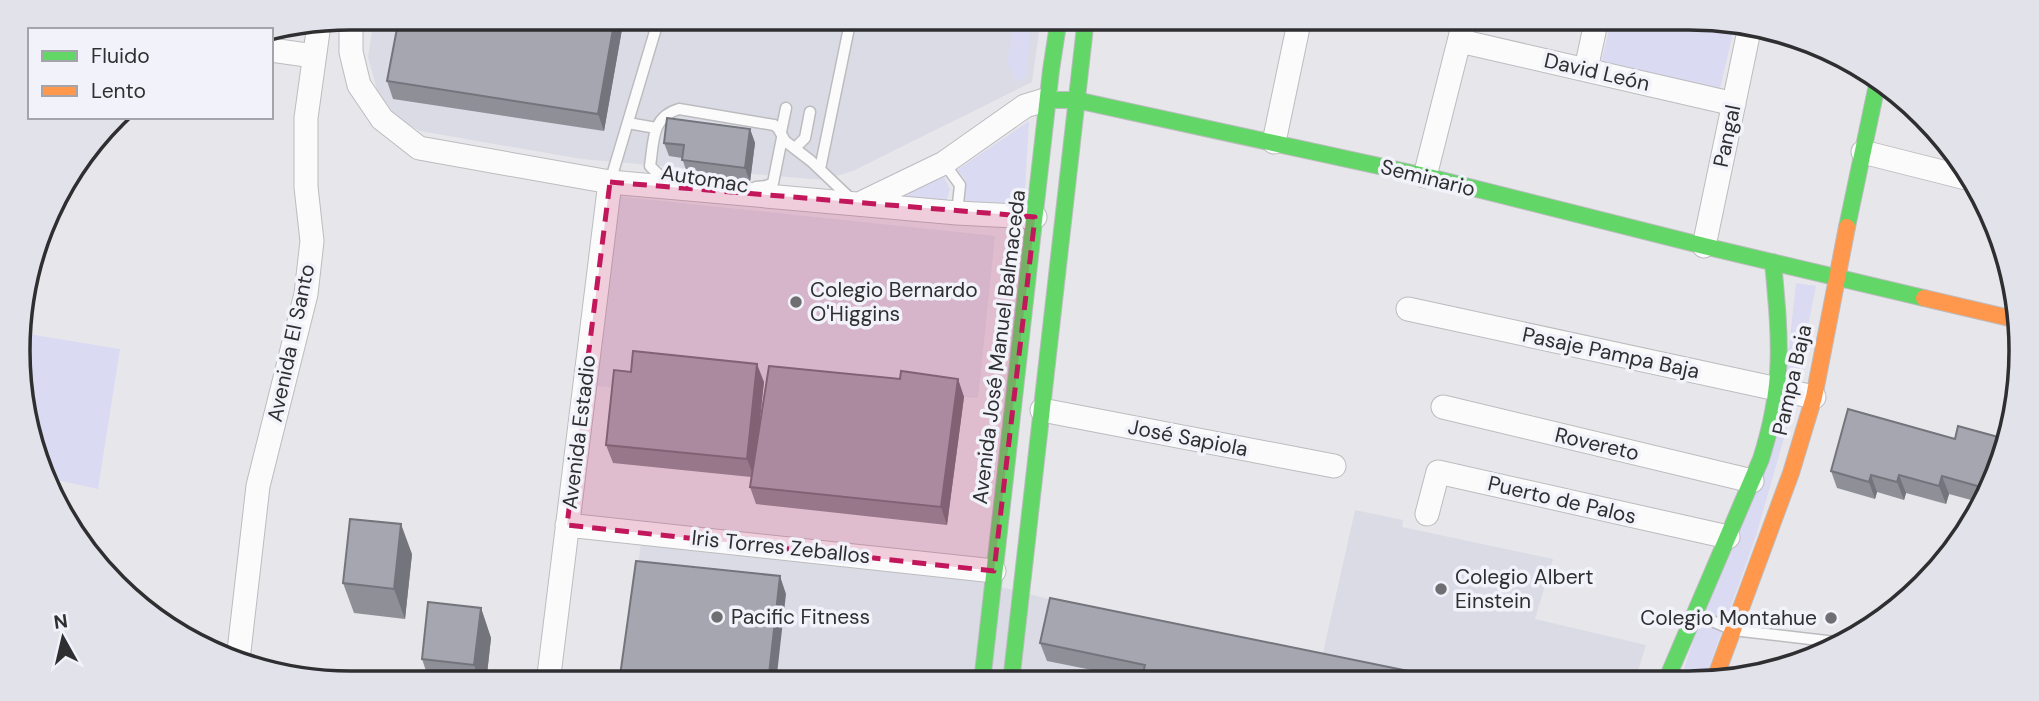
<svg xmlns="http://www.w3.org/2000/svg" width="2039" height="701" font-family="'DM Sans',sans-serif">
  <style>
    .built { fill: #dbdbe6 }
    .green { fill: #dadaf2 }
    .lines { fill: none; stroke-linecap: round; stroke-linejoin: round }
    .lane-casing { stroke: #bcbcbf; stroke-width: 13 }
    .street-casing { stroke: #bcbcbf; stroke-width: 25 }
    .fast-casing { stroke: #bcbcbf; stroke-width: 18 }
    .slow-casing { stroke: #bcbcbf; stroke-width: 18 }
    .lane { stroke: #fbfbfc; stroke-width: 10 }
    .street { stroke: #fbfbfc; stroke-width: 23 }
    .fast { stroke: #63d668; stroke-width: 16 }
    .slow { stroke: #ff974d; stroke-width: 16 }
    .wall { fill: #8f8f98 }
    .shaded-wall { fill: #74747c }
    .building { fill: #a6a6b1; stroke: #74747c; stroke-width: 2 }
    .marked { fill: #c2185b; fill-opacity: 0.2; stroke: #c2185b; stroke-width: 5; stroke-dasharray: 14 9; stroke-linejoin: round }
    .poi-dot { fill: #6f6f73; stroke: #f2f2fa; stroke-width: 2.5 }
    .labels { text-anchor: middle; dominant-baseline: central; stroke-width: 7; stroke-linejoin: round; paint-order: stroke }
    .street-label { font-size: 21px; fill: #2f2f32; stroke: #f2f2fa }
    .poi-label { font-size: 21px; fill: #2f2f32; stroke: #f2f2fa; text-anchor: start }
    .rim { fill: none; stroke: #2f2f32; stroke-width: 3.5 }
  </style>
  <rect width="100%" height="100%" fill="#e7e7eb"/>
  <path class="built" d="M374 18H1041L1032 82 853 171 823 180 581 159 420 131 394 116 377 90 368 57Z
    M615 196 995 236 978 398 764 382 637 390 597 386Z
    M1355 510 1403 520 1402 527 1553 559 1535 619 1646 645 1635 681H1394L1337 669 1382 681 622 683 641 543 960 577 1320 666Z"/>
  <path class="green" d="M1015 18H1032L1026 78 1017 82 1007 63Z
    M1612 18H1688L1735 24 1720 89 1601 62Z
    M1029 121 1024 209 964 207 965 179 957 170Z
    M944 177 950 189 946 203 883 202Z
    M1796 283 1816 286 1790 417 1756 536 1704 681H1680L1789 347Z
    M22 333 120 349 98 489 47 478 29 436Z"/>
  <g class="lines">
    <g class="lane-casing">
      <path id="lane" d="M628 123 656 128
        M781 132 786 108
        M795 148 805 138 810 112
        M944 163 960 185 957 213
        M820 169 851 18
        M671 177 659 175 650 166C654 141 651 117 679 109L774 125 778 128 785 141 811 161 852 200
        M610 182 659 18
        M756 187 766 186 773 183 782 138
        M1698 615 1733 630 1844 643"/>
    </g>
    <g class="street-casing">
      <path id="street" d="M351 18V52L359 85 382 119 419 148 610 182 957 213 1035 217
        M1460 41 1734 104
        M271 50 314 56
        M1586 69 1597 18
        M1274 142 1300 18
        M1863 152 1974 180
        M1425 176 1465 18
        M859 204 944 163 1025 106 1048 99
        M1704 246 1750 26
        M1408 309 1814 397
        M1443 407 1752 481
        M1042 410 1334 466
        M1427 514 1438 472 1728 537
        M567 525 994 571
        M238 660 258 486 306 294 312 241 306 187V118L319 24
        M548 683 610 182"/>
    </g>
    <g class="fast-casing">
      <path id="fast" d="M1051 100H1076L1425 176 1704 246 1924 298
        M1847 227 1878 80
        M1666 681 1761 459C1785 384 1780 338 1773 262
        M982 682 1051 70 1059 18
        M1011 682 1086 18"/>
    </g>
    <g class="slow-casing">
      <path id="slow" d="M1924 298 2018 320
        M1714 681 1791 473 1814 397 1847 227"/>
    </g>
    <use href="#lane" class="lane"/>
    <use href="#street" class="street"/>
    <use href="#fast" class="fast"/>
    <use href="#slow" class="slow"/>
  </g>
  <path class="wall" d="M624 18 604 131 393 99 387 81Z
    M750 129 755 143 750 182 687 173 682 158 669 156 664 143Z
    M900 379H958L964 397 947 525 756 504 750 487 751 477 613 463 606 445 764 382 758 432Z
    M1955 439 2009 440 1982 503 1949 494 1946 504 1906 493 1904 500 1877 492 1875 499 1837 488 1831 471Z
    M412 554 405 619 354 613 343 583Z
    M481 608 491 638 486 683H430L422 659Z
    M1040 643 1430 681 1142 680 1047 661Z"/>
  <path class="shaded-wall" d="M615 18H624L604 131 598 114Z
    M750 129 755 143 750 182 745 168Z
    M757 364 764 382 754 477 747 459Z
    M958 379 964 397 947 525 941 507Z
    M1871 475 1877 492 1875 499 1869 482Z
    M1899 475 1906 493 1904 500 1897 482Z
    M1942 476 1949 494 1946 504 1939 486Z
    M401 524 412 554 405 619 394 589Z
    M780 576 786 594 776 683H768Z
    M481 608 491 638 486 683H480L474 665Z"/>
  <path class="building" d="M399 18H615L598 114 387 81Z
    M667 118 750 129 745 168 682 160 684 145 664 143Z
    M633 351 757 364 747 459 606 445 614 370 631 372Z
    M769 366 900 379 901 371 958 379 941 507 750 487Z
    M1848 409 1955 439 1958 426 2009 440 1988 489 1942 476 1939 486 1899 475 1897 482 1871 475 1869 482 1831 471Z
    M350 519 401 524 394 589 343 583Z
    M636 561 780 576 768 683H619Z
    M1050 598 1428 675 1426 681 1141 682 1145 665 1040 643Z
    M428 602 481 608 474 665 422 659Z"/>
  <path class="marked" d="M610 182 1035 217 994 571 567 525Z"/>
  <g class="poi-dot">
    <circle cx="796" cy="302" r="7"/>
    <circle cx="1441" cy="589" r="7"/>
    <circle cx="717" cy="617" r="7"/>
    <circle cx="1831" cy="618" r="7"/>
  </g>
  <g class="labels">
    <g class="street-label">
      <text transform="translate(1597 72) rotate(13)">David León</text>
      <text transform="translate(1727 136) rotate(-78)">Pangal</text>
      <text transform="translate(1428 178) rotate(14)">Seminario</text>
      <text transform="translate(705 179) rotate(9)">Automac</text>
      <text transform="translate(291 343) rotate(-78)">Avenida El Santo</text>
      <text transform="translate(999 347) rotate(-83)">Avenida José Manuel Balmaceda</text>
      <text transform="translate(1611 353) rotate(12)">Pasaje Pampa Baja</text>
      <text transform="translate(1792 380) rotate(-77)">Pampa Baja</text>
      <text transform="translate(579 432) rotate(-83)">Avenida Estadio</text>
      <text transform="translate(1188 438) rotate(11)">José Sapiola</text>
      <text transform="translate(1597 444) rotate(13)">Rovereto</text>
      <text transform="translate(1562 500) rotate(13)">Puerto de Palos</text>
      <text transform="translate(781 547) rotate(6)">Iris Torres Zeballos</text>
    </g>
    <g class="poi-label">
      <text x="810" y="290">Colegio Bernardo<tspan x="810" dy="24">O'Higgins</tspan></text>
      <text x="1455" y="577">Colegio Albert<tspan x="1455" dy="24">Einstein</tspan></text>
      <text x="731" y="617">Pacific Fitness</text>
      <text x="1817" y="618" text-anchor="end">Colegio Montahue</text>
    </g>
  </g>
  <path d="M0 0H2039V701H0ZM350 30H1689A320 320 0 0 1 2009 350V351A320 320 0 0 1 1689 671H350A320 320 0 0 1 30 351V350A320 320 0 0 1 350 30Z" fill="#e2e2ea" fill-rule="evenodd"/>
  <path class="rim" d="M350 30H1689A320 320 0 0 1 2009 350V351A320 320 0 0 1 1689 671H350A320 320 0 0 1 30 351V350A320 320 0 0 1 350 30Z"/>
  <rect x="28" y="28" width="245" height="91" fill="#f2f2fa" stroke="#a4a4aa" stroke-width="2"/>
  <rect x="42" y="51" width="35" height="10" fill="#63d668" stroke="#a4a4aa" stroke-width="2"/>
  <text x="91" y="63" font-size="21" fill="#2f2f32">Fluido</text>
  <rect x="42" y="86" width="35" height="10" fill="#ff974d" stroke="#a4a4aa" stroke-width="2"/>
  <text x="91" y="98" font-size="21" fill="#2f2f32">Lento</text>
  <g transform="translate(63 638) rotate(352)" stroke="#f2f2fa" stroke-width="5" paint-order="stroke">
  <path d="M0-5L12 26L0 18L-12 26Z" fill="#2f2f32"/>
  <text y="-10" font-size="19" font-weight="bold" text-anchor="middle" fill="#2f2f32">N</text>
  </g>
</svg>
